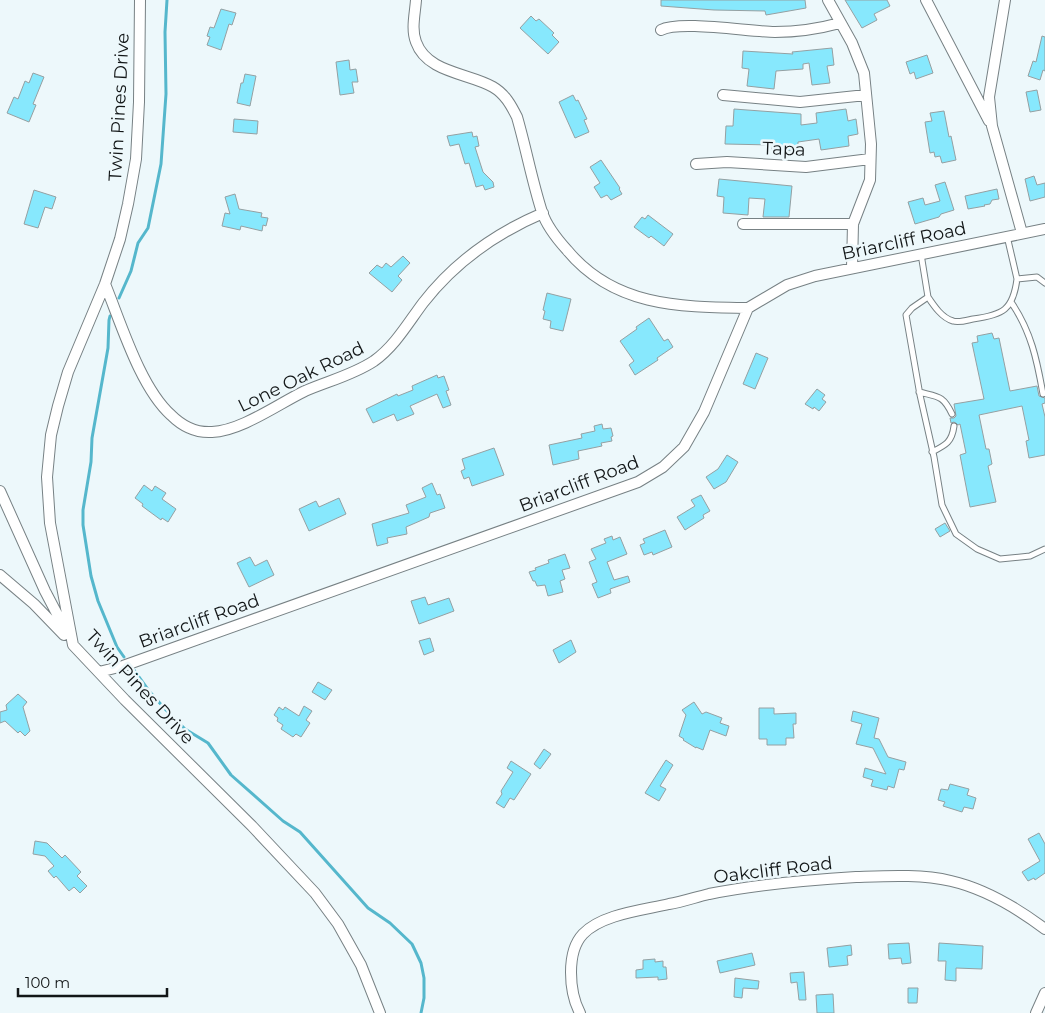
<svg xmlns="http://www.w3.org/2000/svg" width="1045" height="1013" font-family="Montserrat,sans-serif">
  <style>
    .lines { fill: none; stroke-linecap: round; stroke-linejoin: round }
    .stream { stroke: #55b7cc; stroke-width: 3 }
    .building { fill: #87e8fd; stroke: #95a0a2 }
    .service-casing { stroke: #778184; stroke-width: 7 }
    .minor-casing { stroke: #778184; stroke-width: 12 }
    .service { stroke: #fff; stroke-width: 5 }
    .minor { stroke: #fff; stroke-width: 10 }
    .labels { text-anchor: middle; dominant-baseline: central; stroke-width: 5; stroke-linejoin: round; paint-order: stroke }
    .street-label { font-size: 18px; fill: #121617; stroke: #edf8fb }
  </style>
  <rect width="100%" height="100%" fill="#edf8fb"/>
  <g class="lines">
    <path class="stream" d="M119 298 131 271 138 243 148 228 161 164 166 94 165 32 167 0
      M110 316 109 320 108 348 92 438 91 462 83 510V525L91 576 98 601 117 647 124 657
      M131 666 149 691 166 710 185 729 208 743 231 775 283 821 300 832 368 908 390 923 412 944 421 963 424 978V998L421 1013"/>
  </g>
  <path class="building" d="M661 0H805L806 8 766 15 765 11 714 10 661 6Z
    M845 0H887L890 6 874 14 877 20 862 28Z
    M221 9 236 13 232 25 229 24 221 50 207 45 210 37 207 36 210 27 214 28Z
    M531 16 536 21 539 19 554 33 552 35 559 42 548 54 520 28Z
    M1042 36 1045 37V71L1043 70 1040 80 1028 76 1033 61 1036 62Z
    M832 48 834 65 827 66 830 83 812 85 809 63 803 64V69L776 71 774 89 747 86 749 69 742 68 743 51 793 54 792 52Z
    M927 55 933 73 916 79 914 72 910 74 906 62Z
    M349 60 350 70 356 69 358 82H352L354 93 340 95 336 62Z
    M33 73 44 77 33 104 36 105 29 122 7 113 14 97 18 99 25 81 29 83Z
    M245 74 256 76 250 106 237 103 241 83H243Z
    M1037 90 1041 110 1030 112 1026 92Z
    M573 95 576 101 578 100 587 119 584 120 589 132 575 138 559 102Z
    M734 109 801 114V125L817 123 816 113 846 109 848 121 856 119 858 134 848 136 849 146 821 150 819 139 798 142V151L772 150V145L725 144 726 126H733Z
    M944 111 949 137 951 136 956 160 942 163 940 156 935 157 934 152 930 153 925 122 932 121 930 113Z
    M234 119 258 121 257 134 233 132Z
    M472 132 473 137 477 136 479 146 475 147 483 172 493 182 494 187 485 190 483 185 476 187 469 163 465 164 459 144 450 146 447 136Z
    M601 160 620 188 619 189 622 194 611 200 607 195 601 198 594 187 600 183 590 167Z
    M1034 176 1037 185 1045 183V197L1030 201 1025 179Z
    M719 179 792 186 789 217H763L765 199 749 198 748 215 723 213 724 197 717 196Z
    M945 182 954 210 941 214 939 217 915 224 908 202 923 198 925 205 940 201 935 185Z
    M997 189 999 199 992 200 990 204 984 205 985 206 968 209 965 196Z
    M34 190 56 197 52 209 45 207 38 228 24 224Z
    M235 194 239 209 262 213 261 217 268 218 266 226 263 225 262 231 241 226 240 230 222 226 225 213 230 214 225 197Z
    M648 215 673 234 664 246 651 236 649 238 634 227 642 217 645 219Z
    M403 256 410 263 398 276 402 280 392 292 369 273 377 265 382 268 386 263 391 267Z
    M547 293 571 299 563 331 550 328 551 321 543 319 545 311 543 310Z
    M649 318 664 341 668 339 673 347 657 358 658 360 635 375 629 365 634 361 620 341 637 329 636 327Z
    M992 333 994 339 999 338 1010 391 1037 386 1039 396 1045 398V403L1042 404 1045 417V455L1029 458 1026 441 1029 440 1022 406 979 415 986 449H989L992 464 988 466 996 502 970 507 960 455 966 453 960 424 958 425 954 422 951 423 950 418H954L956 416 954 404 984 399 972 343 978 342 977 336Z
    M756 353 768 358 755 389 743 384Z
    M437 375 438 378 444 376 449 390 446 391 451 405 443 408 437 394 410 406 414 414 397 421 394 414 373 423 366 409 397 394 398 396 413 390 412 386Z
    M817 389 825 395 822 399 826 402 819 411 814 407 813 409 805 404Z
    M602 424 603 429 611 428 613 436 611 437 612 441 601 443 602 446 578 451 579 459 553 465 549 445 582 438 581 434 595 431 594 426Z
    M494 448 504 475 472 486 469 477 464 479 461 471 465 469 462 459Z
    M727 455 738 462 726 482 714 489 706 477 718 469Z
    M432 483 437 495 440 494 445 508 430 513 429 517 406 527 407 534 387 538 388 543 377 546 372 524 409 513 406 505 426 497 422 488Z
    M144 485 152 491 155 486 166 493 162 499 176 509 168 522 162 518 161 520 142 506 143 504 135 498Z
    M701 495 710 511 703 515 704 518 685 530 677 517 695 506 691 500Z
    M339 498 346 514 309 531 299 509 316 501 319 507Z
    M945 523 950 531 940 537 935 529Z
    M665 530 672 547 653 555 652 552 644 555 640 545 645 543 643 539Z
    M612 536 613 540 620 537 627 554 607 562 614 580 628 576 630 582 610 589 611 593 598 598 592 584 597 582 589 562 596 559 591 549 606 543 604 539Z
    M565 554 570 568 562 570 565 579 560 581 563 592 548 596 545 585 537 586 535 581H533L529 572 536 570 535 568 549 563 548 560Z
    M250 557 255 566 267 560 274 575 249 587 237 563Z
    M425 597 428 605 449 598 454 611 419 624 411 601Z
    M430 638 434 651 424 655 419 641Z
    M571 640 576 652 559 663 553 650Z
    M318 682 332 690 325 700 312 692Z
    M18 694 27 702 23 707 30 731 25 736 20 731 18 733 5 721 0 723V712L7 710 6 705Z
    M694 702 702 714 706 712 722 718 720 723 729 726 726 736 710 730 703 750 696 747V748L683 740 684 739 679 736 686 715 682 710Z
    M304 706 312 711 306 720 310 723 301 737 296 734 293 737 281 729 283 725 277 721 278 718 274 715 279 707 283 710 285 707 299 716Z
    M759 708H774V714L796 713V724H793L794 738H786V745H767V739H759Z
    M853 711 879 718 874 738 879 739 888 757 906 762 904 770 899 769 894 788 888 786 887 790 871 786 873 780 863 777 865 768 886 774 873 748 856 744 862 724 851 721Z
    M544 749 551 754 540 769 534 764Z
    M666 760 673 765 660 786 666 789 659 801 645 793Z
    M511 761 531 774 514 800 510 798 504 808 496 803 502 794 501 791 513 772 507 768Z
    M950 784 969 789 967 795 976 798 973 809 964 807 962 812 943 806 945 802 938 800 941 789 948 790Z
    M1039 833 1045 844V873L1035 880 1034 878 1028 881 1022 872 1040 861 1028 839Z
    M35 841 47 843 62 858 65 855 81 872 77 876 87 886 80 893 74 887 69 891 56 876 54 878 48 871 54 866 45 856 33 854Z
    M909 943 911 963 902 964 901 958 889 959 888 944Z
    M939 943 983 946 982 969 956 968V981L945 980 946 961H938Z
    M851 945 852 955 847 956 848 965 829 967 827 948Z
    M752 953 755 965 720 973 717 961Z
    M655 959V962L663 961V967H666L667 979 658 980V977L636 978V970L643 969V960Z
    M804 972 806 1000H799L797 982 791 983 790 973Z
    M735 978 759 981 758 989 743 988 742 998 734 997Z
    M908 988H918L917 1003H908Z
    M833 994 834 1013H817L816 995Z"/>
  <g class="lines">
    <g class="service-casing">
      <path id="service" d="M1007 236 1017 279 1037 277 1045 283
        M921 254 928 297 912 308 906 315 920 395 934 457 942 505 956 534 977 549 1000 559 1030 556 1045 549
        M928 297C934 306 942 318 953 321 959 323 968 320 973 319 1003 315 1013 310 1017 279
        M1011 302C1031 331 1037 360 1043 394
        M919 392C938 397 943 395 952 414
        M932 452C946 445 952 442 954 426"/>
    </g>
    <g class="minor-casing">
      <path id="minor" d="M140 0 139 102 136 159 128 204 120 239 105 284 68 372 58 406 51 435 47 477 50 523 73 645 125 700 252 826 315 893 338 924 361 965 380 1013
        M416 0C415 14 411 29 416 42 427 73 469 73 493 87 505 94 511 105 517 117 526 148 532 181 542 212 547 227 557 239 567 250 614 307 680 307 748 308
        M828 0 852 43 864 73 871 144 870 180 853 224 852 268
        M926 0 989 121
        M1005 0 989 97 992 126 1022 233
        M661 30C680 20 750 32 775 32 797 32 818 29 840 23
        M723 95 800 102 866 95
        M696 164 727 162 806 167 870 159
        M743 224H853
        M105 284C121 323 140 387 171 415 182 426 196 433 212 432 241 431 278 404 305 391 328 381 353 375 374 361 395 346 408 323 423 303 454 263 496 233 543 213
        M0 491 45 591 67 633
        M0 575 34 604 64 635
        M99 672 123 666 638 482 663 467 684 447 704 412 748 308 787 285 815 276 1045 229
        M580 1013C569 992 566 952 583 934 602 914 644 910 669 904 682 902 696 897 709 894 758 884 807 880 856 877 887 876 921 874 951 881 986 889 1017 908 1045 929
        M1036 1013 1045 993"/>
    </g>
    <use href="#service" class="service"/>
    <use href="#minor" class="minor"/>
  </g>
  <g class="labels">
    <g class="street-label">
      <text transform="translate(119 107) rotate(-87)">Twin Pines Drive</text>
      <text transform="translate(784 149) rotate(2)">Tapa</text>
      <text transform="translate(904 241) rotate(-12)">Briarcliff Road</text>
      <text transform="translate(301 377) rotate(-26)">Lone Oak Road</text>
      <text transform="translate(579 484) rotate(-21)">Briarcliff Road</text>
      <text transform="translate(199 621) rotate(-20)">Briarcliff Road</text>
      <text transform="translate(140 687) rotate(47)">Twin Pines Drive</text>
      <text transform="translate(773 870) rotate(-7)">Oakcliff Road</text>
    </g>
  </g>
  <path d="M18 988v8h149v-8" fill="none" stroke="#121617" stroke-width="2.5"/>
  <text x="25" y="988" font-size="15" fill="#121617" stroke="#edf8fb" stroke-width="4" paint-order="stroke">100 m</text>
</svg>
